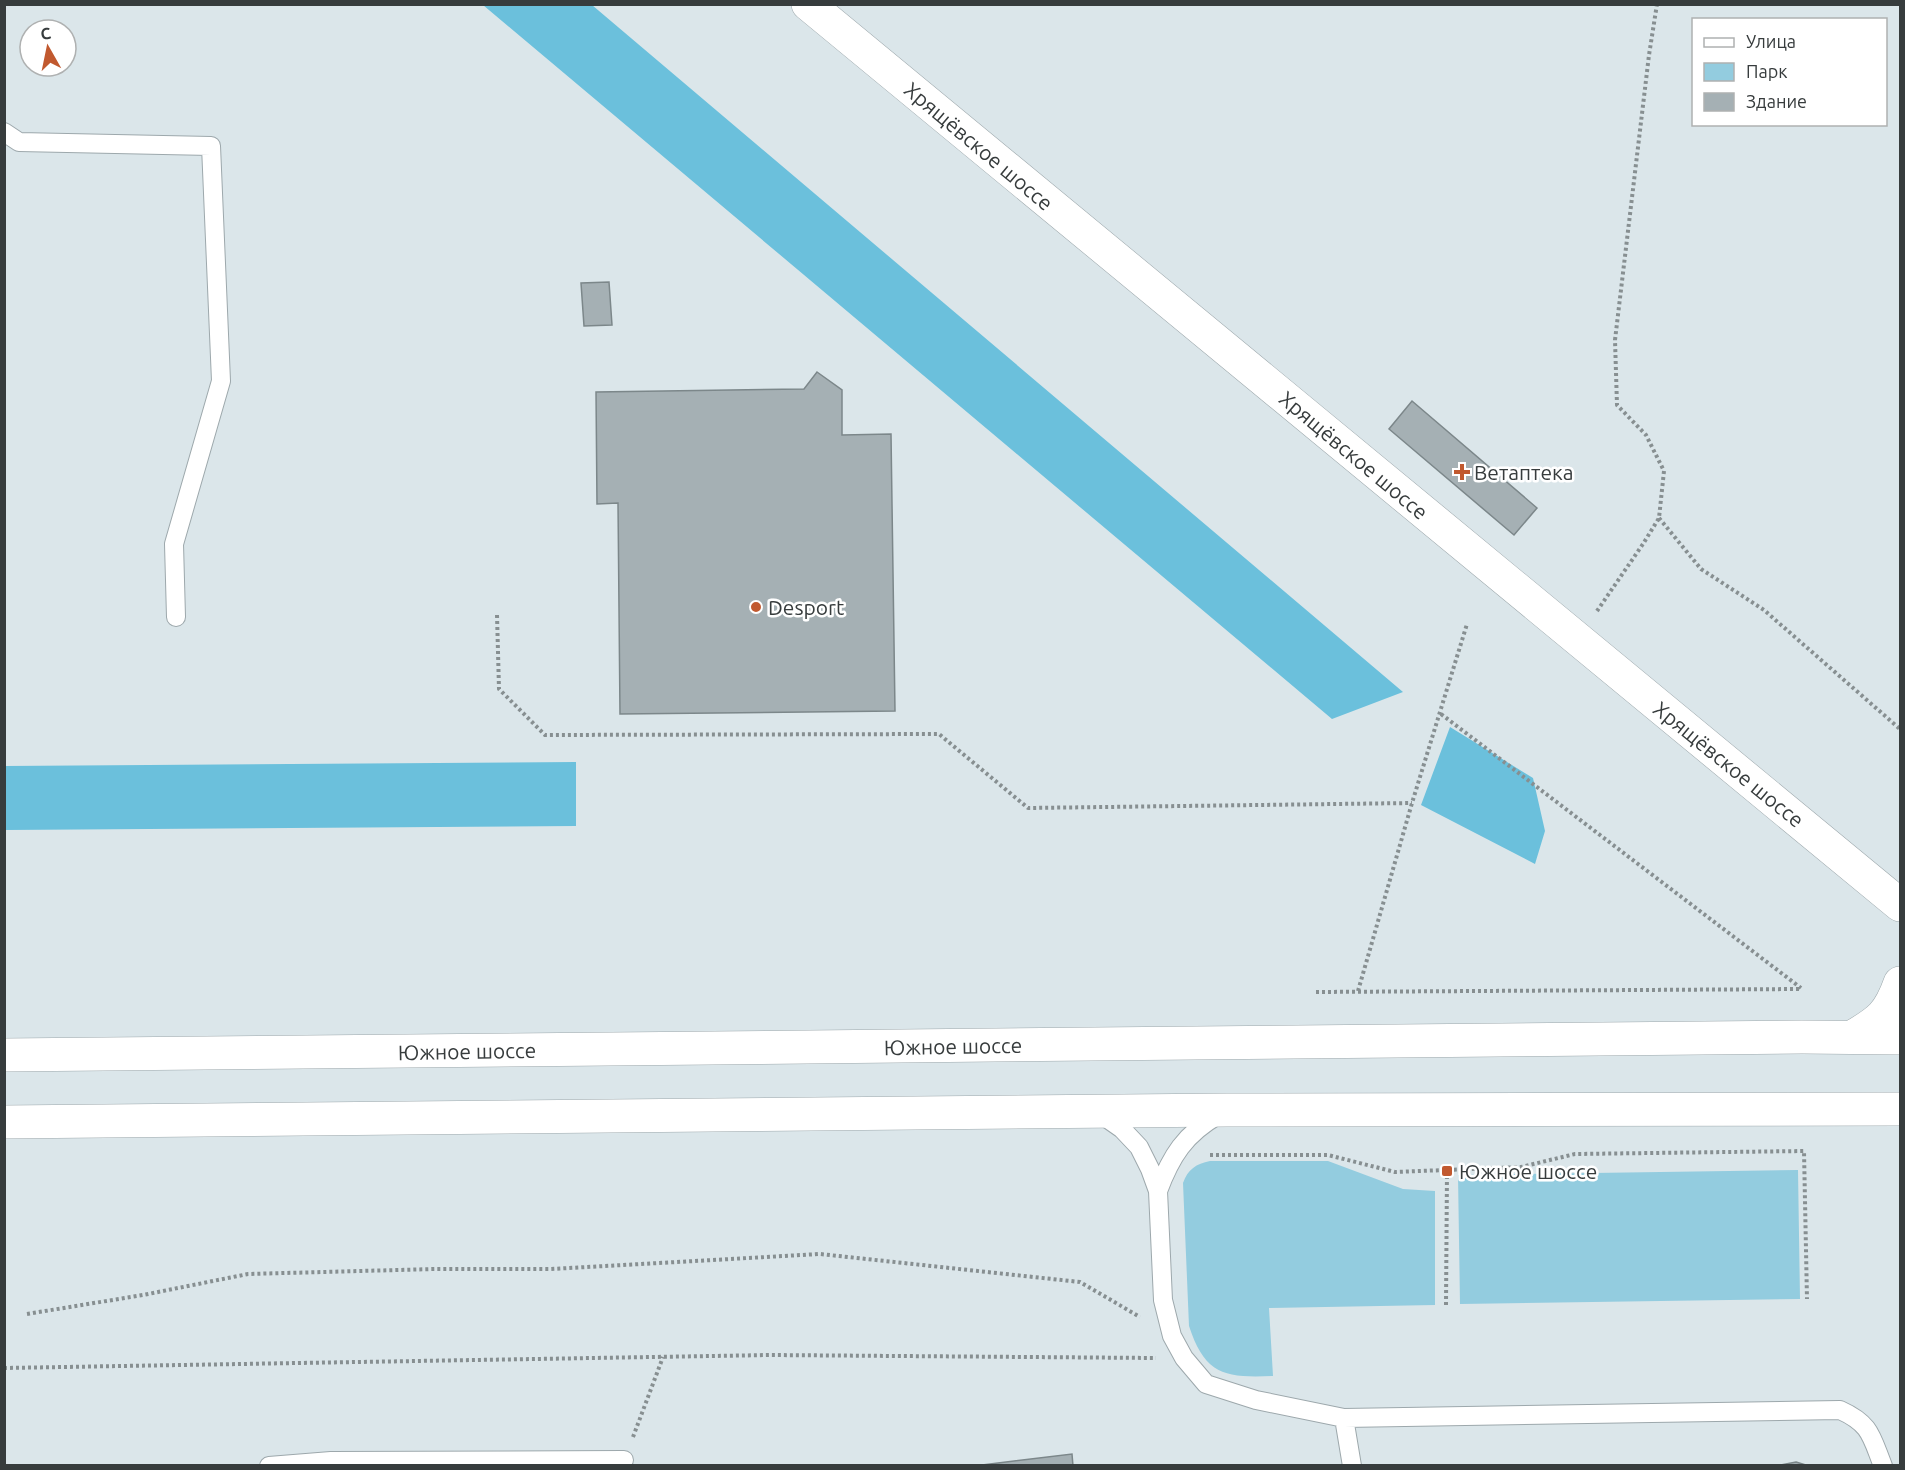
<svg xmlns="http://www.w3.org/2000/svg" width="1905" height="1470" font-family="Ubuntu,sans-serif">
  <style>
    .green { fill: #93ccdf }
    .forest { fill: #6bc0dc }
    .building { fill: #a5b0b4; stroke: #7c878a; stroke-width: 1.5 }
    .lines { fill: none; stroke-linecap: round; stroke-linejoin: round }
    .service-casing { stroke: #9da8ac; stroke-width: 20 }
    .primary-casing { stroke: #9da8ac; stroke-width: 34 }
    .path { stroke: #878f91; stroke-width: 4; stroke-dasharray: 3 3; stroke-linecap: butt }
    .service { stroke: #fff; stroke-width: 18 }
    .primary { stroke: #fff; stroke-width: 33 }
    .poi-dot { fill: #c1592f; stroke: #fff; stroke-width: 2 }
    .labels { text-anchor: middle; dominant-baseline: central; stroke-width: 5; stroke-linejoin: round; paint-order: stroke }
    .street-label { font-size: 21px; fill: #373c3d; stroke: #fff }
    .poi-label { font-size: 21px; fill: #373c3d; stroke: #fff; text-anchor: start }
  </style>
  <rect width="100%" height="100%" fill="#dbe6ea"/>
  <path class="green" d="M1210 1161H1328L1403 1189 1435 1191V1305L1269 1308 1273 1376C1225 1378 1205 1375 1189 1326L1183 1183C1188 1169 1196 1164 1210 1161Z
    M1798 1170 1800 1299 1460 1304 1458 1175Z"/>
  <path class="forest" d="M483 5H592L1403 692 1332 719Z
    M1450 727 1533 778 1545 831 1535 864 1421 805Z
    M576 762V826L5 830V766Z"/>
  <path class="building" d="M609 282 612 325 584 326 581 283Z
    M817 372 842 390V435L891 434 895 711 620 714 618 503 597 504 596 392 804 389Z
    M1412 401 1537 508 1514 535 1389 429Z
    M1072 1454 1073 1466H974Z
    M1796 1462 1809 1466H1775Z"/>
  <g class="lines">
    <g class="service-casing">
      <path id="service" d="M4 132 19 142 211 146 221 381 174 544 176 617
        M1102 1115 1122 1129 1139 1147 1150 1169 1158 1191 1163 1300 1172 1336 1184 1358 1206 1384 1256 1400 1344 1418 1840 1410C1871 1424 1871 1436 1883 1466
        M1158 1191C1171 1156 1185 1134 1218 1115
        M1344 1418 1352 1466
        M269 1466 331 1461 624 1460"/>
    </g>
    <g class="primary-casing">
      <path id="primary" d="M808 4 1900 905
        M1852 1037C1880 1021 1889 1014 1900 983
        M4 1055 1802 1037 1900 1038
        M4 1122 1227 1110 1900 1109"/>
    </g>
    <path class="path" d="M1659 518 1701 569 1764 610 1900 729
      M1597 611 1643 544 1659 518 1664 471 1646 435 1617 405 1615 340 1649 55 1657 4
      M497 615 499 689 545 735 939 734 1028 808 1412 803
      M1441 714 1801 988
      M1358 991 1412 803 1467 624
      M1316 992 1801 989
      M1210 1155H1328L1395 1172 1521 1167 1575 1154 1804 1151 1807 1299
      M1446 1305 1447 1171
      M27 1314 143 1295 248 1274 435 1269H551L820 1254 1080 1282 1140 1317
      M4 1368 770 1355 1156 1358
      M633 1437 663 1357"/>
    <use href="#service" class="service"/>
    <use href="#primary" class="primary"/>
  </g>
  <g class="poi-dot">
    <path d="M1459 463h6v6h6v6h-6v6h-6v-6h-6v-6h6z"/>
    <circle cx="756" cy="607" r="6"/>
    <rect x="1441" y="1165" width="12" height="12" rx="3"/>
  </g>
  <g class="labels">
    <g class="street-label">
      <text transform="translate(979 146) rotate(40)">Хрящёвское шоссе</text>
      <text transform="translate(1354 455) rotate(40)">Хрящёвское шоссе</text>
      <text transform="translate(1729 764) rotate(39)">Хрящёвское шоссе</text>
      <text transform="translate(953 1046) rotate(-1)">Южное шоссе</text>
      <text transform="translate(467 1051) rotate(-1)">Южное шоссе</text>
    </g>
    <g class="poi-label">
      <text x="1474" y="472">Ветаптека</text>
      <text x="768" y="607">Desport</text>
      <text x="1459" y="1171">Южное шоссе</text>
    </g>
  </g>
  <rect width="1905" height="1470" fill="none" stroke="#373c3d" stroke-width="12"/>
  <rect x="1692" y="18" width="195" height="108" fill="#ffffff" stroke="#afb1b1" stroke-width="1.5"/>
  <rect x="1704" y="38" width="30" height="9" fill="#ffffff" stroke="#afb1b1" stroke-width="1.5"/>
  <text x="1746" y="48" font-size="18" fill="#373c3d">Улица</text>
  <rect x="1704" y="63" width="30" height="18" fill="#93ccdf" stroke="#afb1b1" stroke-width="1.5"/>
  <text x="1746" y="78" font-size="18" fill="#373c3d">Парк</text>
  <rect x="1704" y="93" width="30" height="18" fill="#a5b0b4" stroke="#afb1b1" stroke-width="1.5"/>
  <text x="1746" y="108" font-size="18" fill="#373c3d">Здание</text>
  <g transform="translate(48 48) rotate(351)"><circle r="28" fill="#ffffff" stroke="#afb1b1" stroke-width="1.5"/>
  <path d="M0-4.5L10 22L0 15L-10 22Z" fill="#c1592f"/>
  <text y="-9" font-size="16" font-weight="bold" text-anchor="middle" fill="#373c3d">С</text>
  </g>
</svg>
